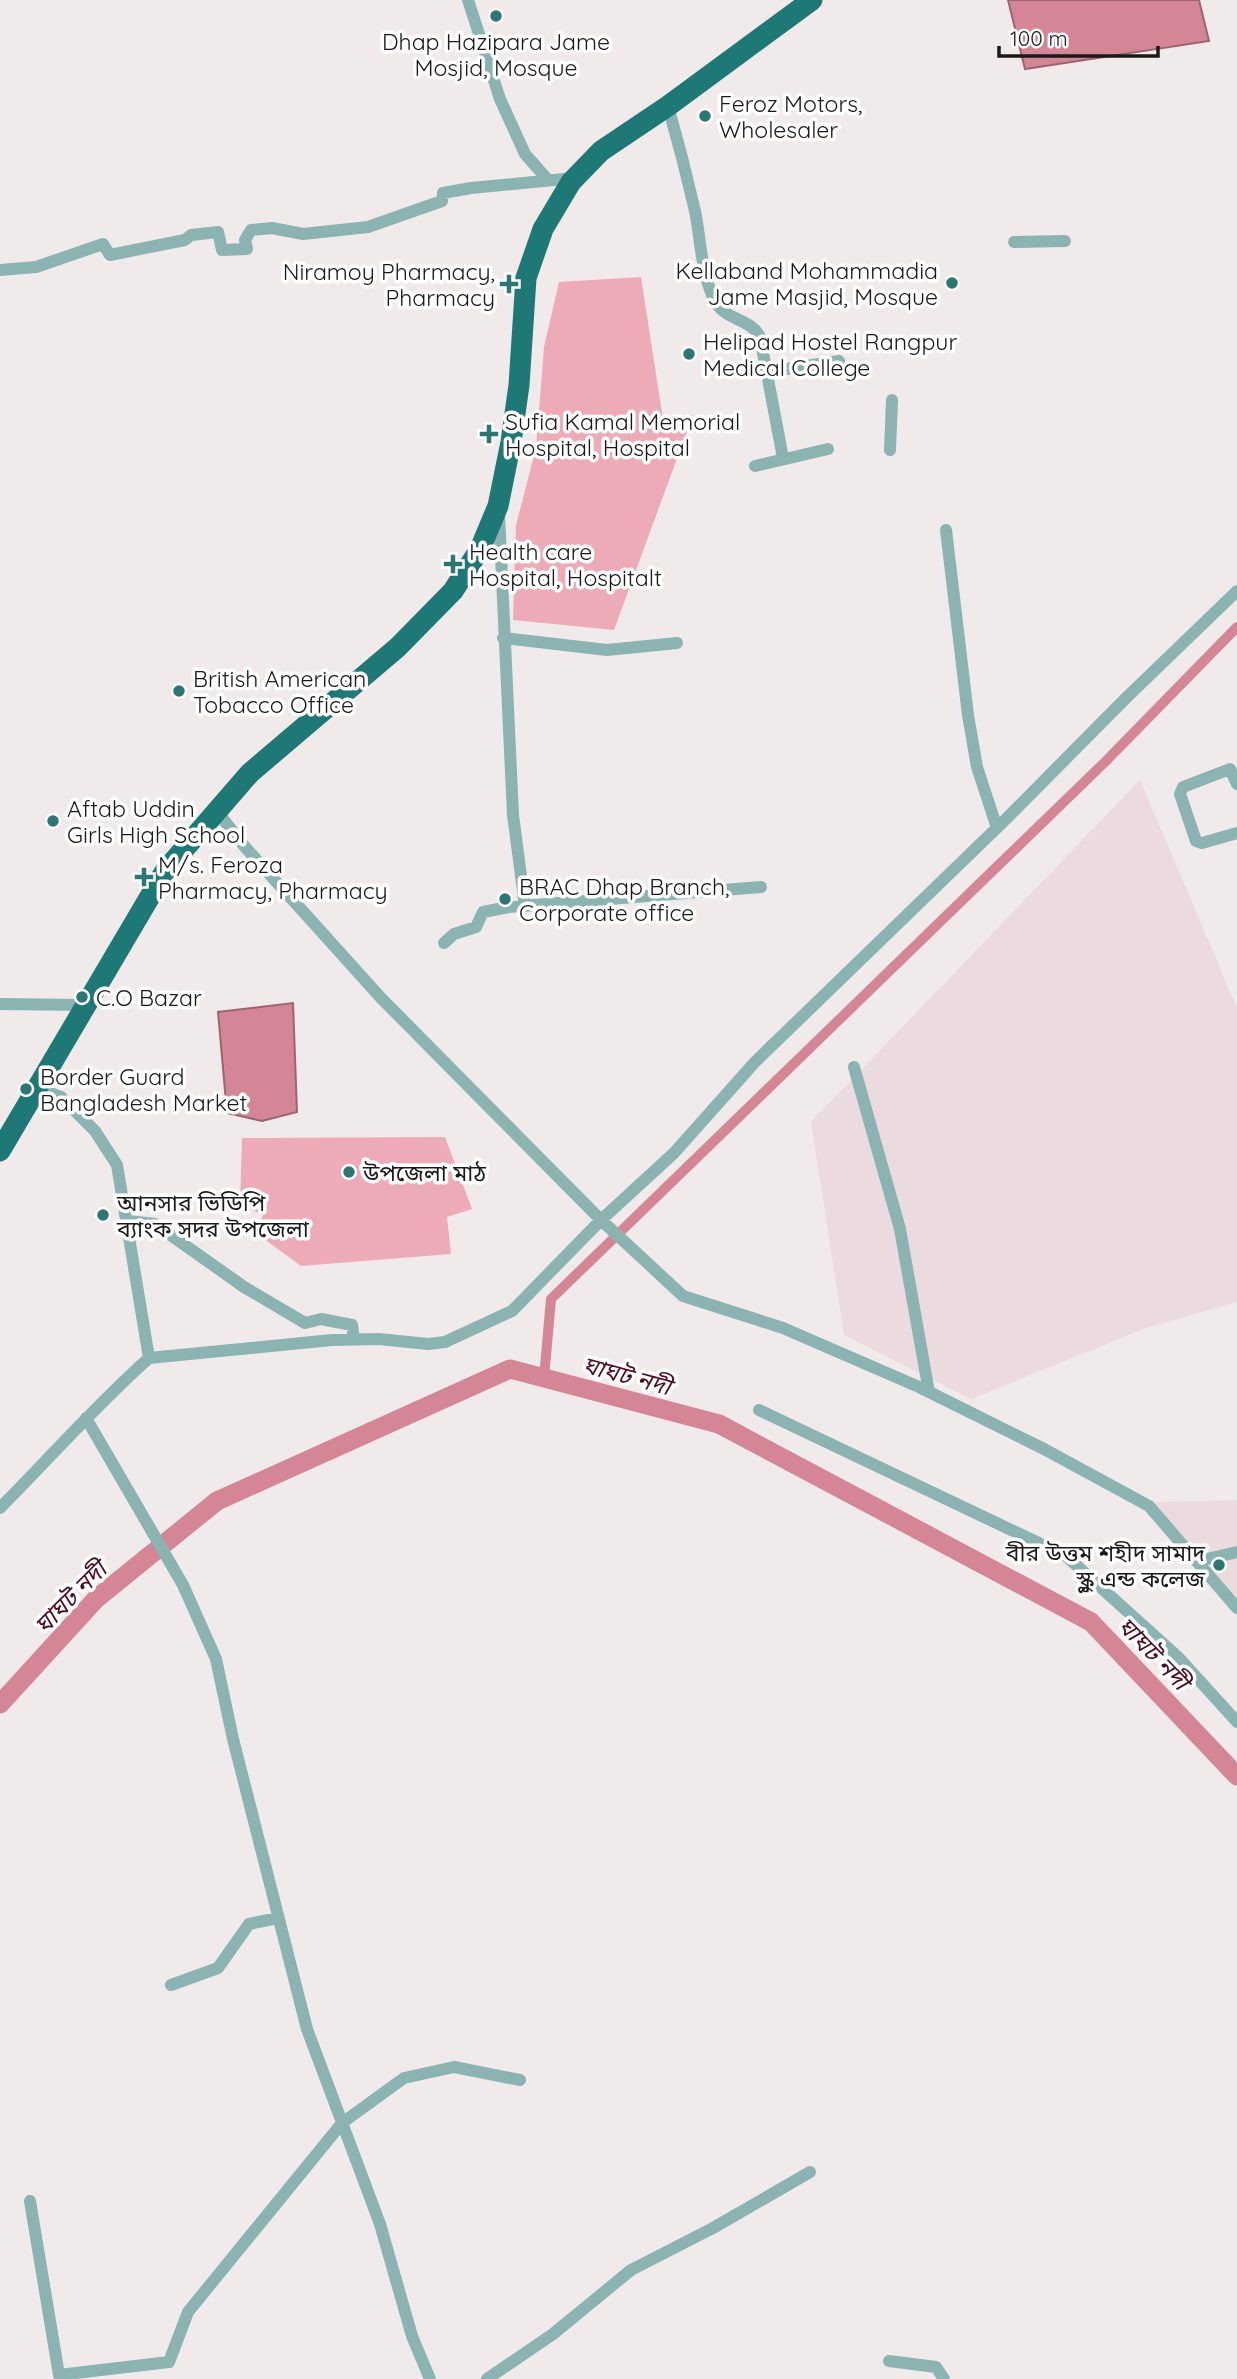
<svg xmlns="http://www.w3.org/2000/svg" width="1237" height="2379" font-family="Quicksand,'Noto Sans Bengali',sans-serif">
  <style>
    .built { fill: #ebdbde }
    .green { fill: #edabb7 }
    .water { fill: #d48696; stroke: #9c6570; stroke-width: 2 }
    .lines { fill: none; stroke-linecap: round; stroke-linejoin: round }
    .canal { stroke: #d48696; stroke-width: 10 }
    .river { stroke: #d48696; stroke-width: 19 }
    .minor { stroke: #8bb3b2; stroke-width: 12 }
    .trunk { stroke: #1e7876; stroke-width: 21 }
    .poi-dot { fill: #2c7674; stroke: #fff; stroke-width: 2.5 }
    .labels { text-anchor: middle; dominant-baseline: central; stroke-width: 7; stroke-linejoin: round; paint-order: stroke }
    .poi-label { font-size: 23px; fill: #1a1818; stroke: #fff; text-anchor: start }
    .water-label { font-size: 24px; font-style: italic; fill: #500922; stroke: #fff }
  </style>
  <rect width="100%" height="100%" fill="#f1eaeb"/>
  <path class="built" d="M1140 780 1237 1008V1302L1146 1328 971 1399 844 1335 811 1122Z
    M1237 1500V1608L1150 1505 1158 1502Z"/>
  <path class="green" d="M641 277 663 419 693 415 614 630 513 620 516 525 536 448 544 347 559 282Z
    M445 1137 472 1209 447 1217 451 1254 301 1266 256 1233 263 1215 240 1205 242 1138Z"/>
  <path class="water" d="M1008 0H1199L1209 41 1025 69Z
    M293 1003 297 1112 262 1121 227 1113 218 1012Z"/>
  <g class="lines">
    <path class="canal" d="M544 1378 551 1299 1105 762 1237 627"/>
    <path class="river" d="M0 1704 96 1599 217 1501 510 1369 719 1424 1091 1622 1237 1776"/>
    <path class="minor" d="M468 0 500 99 525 154 548 180
      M668 106C678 141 687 176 695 211 701 241 701 274 715 301 725 321 751 318 760 337L783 458
      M1014 242 1065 241
      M0 270 36 267 103 244 110 255 185 240 191 235 218 232 222 250 247 249 245 240 251 230 272 228 303 234 368 227 442 201 443 193 471 188 574 178
      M766 372 839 361
      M890 450 892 400
      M755 466 828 449
      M499 514 513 815 525 906
      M946 530 968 715 977 767 997 828
      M503 638 607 650 677 643
      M1237 784 1230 769 1183 787 1180 794 1196 841 1202 843 1237 833
      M216 810 245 847 381 998 601 1220 683 1296 783 1328 919 1387 1044 1449 1149 1506 1237 1608
      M444 943 454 934 476 927 483 912 509 907 761 887
      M0 1004 85 1005
      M854 1067 900 1229 929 1392
      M128 1221 155 1224 244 1287 305 1323 321 1319 352 1325 354 1339
      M149 1358 332 1340 379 1339 428 1344 445 1342 512 1311 601 1220 674 1153 755 1062 1004 821 1126 698 1237 591
      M759 1410 1066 1556 1179 1658 1237 1722
      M86 1418 183 1585 216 1659 233 1739 307 2029 380 2224 412 2336 430 2379
      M0 1508C50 1458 96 1405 149 1358L117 1165 95 1131 61 1097 36 1088
      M1198 1561 1237 1552
      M171 1985 218 1968 249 1924 278 1918
      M30 2201 59 2375 169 2362 188 2312 342 2123 404 2078 454 2067 520 2080
      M889 2361 936 2367 944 2379
      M487 2379 553 2334 631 2270 713 2228 810 2172"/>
    <path class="trunk" d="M0 1151 165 871 250 773 398 647 453 591 480 549 498 506 511 442 519 385 526 278 543 229 571 182 601 151 668 106 812 0"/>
  </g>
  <g class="poi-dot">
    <circle cx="496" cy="16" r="7"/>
    <circle cx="705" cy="116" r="7"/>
    <circle cx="952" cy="283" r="7"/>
    <path d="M505.5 273.5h7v7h7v7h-7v7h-7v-7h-7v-7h7z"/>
    <circle cx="689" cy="354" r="7"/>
    <path d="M485.5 423.5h7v7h7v7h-7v7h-7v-7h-7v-7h7z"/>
    <path d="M449.5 553.5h7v7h7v7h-7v7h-7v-7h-7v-7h7z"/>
    <circle cx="179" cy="691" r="7"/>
    <circle cx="53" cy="821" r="7"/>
    <path d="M140.5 866.5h7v7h7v7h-7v7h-7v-7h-7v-7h7z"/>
    <circle cx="505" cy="899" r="7"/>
    <circle cx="82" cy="997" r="7"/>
    <circle cx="26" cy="1089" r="7"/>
    <circle cx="349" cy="1172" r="7"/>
    <circle cx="103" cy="1215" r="7"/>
    <circle cx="1219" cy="1565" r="7"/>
  </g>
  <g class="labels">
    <g class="poi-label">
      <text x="496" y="41" text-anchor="middle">Dhap Hazipara Jame<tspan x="496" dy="26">Mosjid, Mosque</tspan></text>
      <text x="719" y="103">Feroz Motors,<tspan x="719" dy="26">Wholesaler</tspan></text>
      <text x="938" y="270" text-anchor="end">Kellaband Mohammadia<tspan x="938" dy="26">Jame Masjid, Mosque</tspan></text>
      <text x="495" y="271" text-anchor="end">Niramoy Pharmacy,<tspan x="495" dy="26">Pharmacy</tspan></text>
      <text x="703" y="341">Helipad Hostel Rangpur<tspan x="703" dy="26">Medical College</tspan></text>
      <text x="505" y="421">Sufia Kamal Memorial<tspan x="505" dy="26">Hospital, Hospital</tspan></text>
      <text x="469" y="551">Health care<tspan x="469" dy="26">Hospital, Hospitalt</tspan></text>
      <text x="193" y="678">British American<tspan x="193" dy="26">Tobacco Office</tspan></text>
      <text x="67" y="808">Aftab Uddin<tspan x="67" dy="26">Girls High School</tspan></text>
      <text x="158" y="864">M/s. Feroza<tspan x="158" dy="26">Pharmacy, Pharmacy</tspan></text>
      <text x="519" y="886">BRAC Dhap Branch,<tspan x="519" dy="26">Corporate office</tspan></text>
      <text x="96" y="997">C.O Bazar</text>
      <text x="40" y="1076">Border Guard<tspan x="40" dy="26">Bangladesh Market</tspan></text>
      <text x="363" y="1172">উপজেলা মাঠ</text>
      <text x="117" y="1202">আনসার ভিডিপি<tspan x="117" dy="26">ব্যাংক সদর উপজেলা</tspan></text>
      <text x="1205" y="1552" text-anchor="end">বীর উত্তম শহীদ সামাদ<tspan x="1205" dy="26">স্কুল এন্ড কলেজ</tspan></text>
    </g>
    <g class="water-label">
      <text transform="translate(627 1375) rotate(15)">ঘাঘট নদী</text>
      <text transform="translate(70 1597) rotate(-45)">ঘাঘট নদী</text>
      <text transform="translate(1154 1653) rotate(46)">ঘাঘট নদী</text>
    </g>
  </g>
  <path d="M999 46v10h159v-10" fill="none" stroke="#1a1818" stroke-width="3.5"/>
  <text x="1010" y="46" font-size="21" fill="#1a1818" stroke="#ffffff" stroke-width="5" paint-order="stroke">100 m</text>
</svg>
